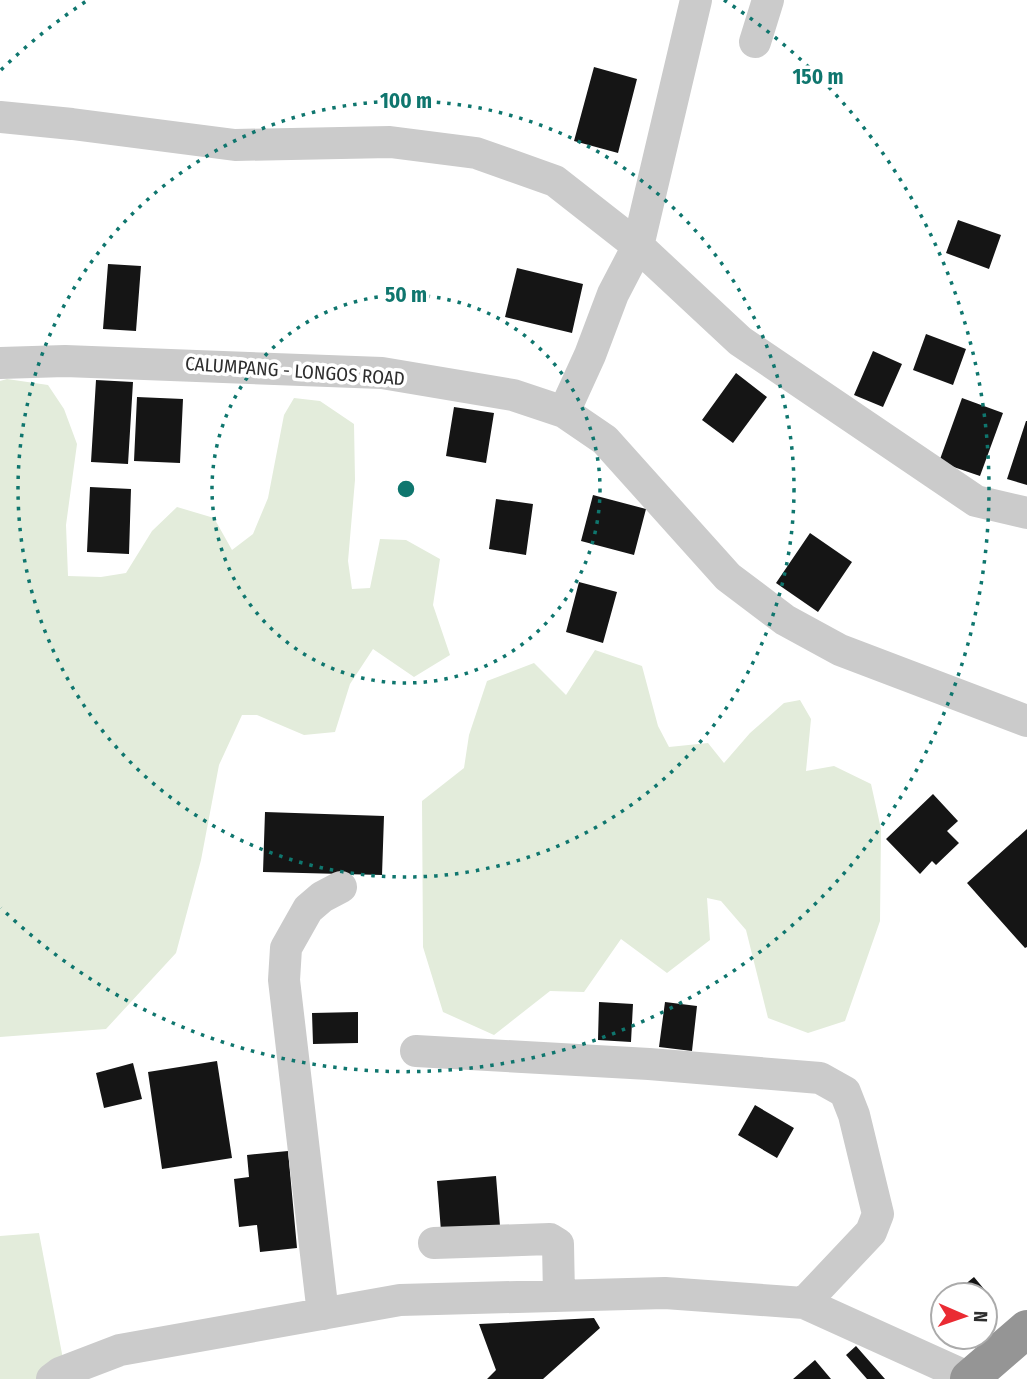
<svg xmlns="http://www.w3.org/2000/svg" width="1027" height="1379" font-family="'Fira Sans Condensed',sans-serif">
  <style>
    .green { fill: #e3ecdb }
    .building { fill: #151515 }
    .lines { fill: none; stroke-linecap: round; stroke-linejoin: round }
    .minor { stroke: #cbcbcb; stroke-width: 32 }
    .highway { stroke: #959595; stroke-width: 38 }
    .ring { fill: none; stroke: #0f766e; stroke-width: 3.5; stroke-dasharray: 3.5 7 }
    .labels { text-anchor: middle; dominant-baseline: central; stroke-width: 7; stroke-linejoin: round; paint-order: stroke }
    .street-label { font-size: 19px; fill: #2e2e2e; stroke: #fff }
    .centre { fill: #0f766e; stroke: #fff; stroke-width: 3.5 }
    .ring-label { font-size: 21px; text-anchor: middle; font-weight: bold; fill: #0f766e; stroke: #fff; stroke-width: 7; stroke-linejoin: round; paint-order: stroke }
  </style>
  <rect width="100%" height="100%" fill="#fff"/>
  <path class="green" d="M7 379 48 385 64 409 77 444 66 525 68 576 101 577 126 573 152 531 177 507 214 518 232 550 253 534 268 498 284 415 294 398 320 401 354 424 355 480 348 561 352 589 370 588 380 539 406 540 440 559 433 605 450 655 414 677 373 649 350 684 335 732 304 735 257 715H242L219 765 201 860 176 953 106 1029 0 1037V381Z
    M595 650 642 666 658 726 669 747 708 743 724 763 750 733 784 703 800 700 811 719 806 771 834 766 871 784 881 829 880 921 845 1021 808 1033 768 1018 746 930 721 901 707 898 710 940 667 973 621 939 584 992 550 991 494 1035 443 1012 423 947 422 801 464 768 469 735 487 681 534 663 566 695Z
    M39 1233 63 1359 40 1379H0V1236Z"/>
  <path class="building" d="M594 67 637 79 618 153 574 141Z
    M958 220 1001 235 989 269 946 253Z
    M108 264 141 266 136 331 103 329Z
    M517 268 583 284 572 333 505 317Z
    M926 334 966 349 953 385 913 370Z
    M873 351 902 364 883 407 854 395Z
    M736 373 767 397 733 443 702 420Z
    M96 380 133 382 128 464 91 462Z
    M137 397 183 399 180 463 134 461Z
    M962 398 1003 413 980 476 939 462Z
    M454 407 494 413 486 463 446 456Z
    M1026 421H1027V485L1007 479Z
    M90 487 131 489 129 554 87 552Z
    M593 495 646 509 634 555 581 541Z
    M496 499 533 504 526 555 489 549Z
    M810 533 852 562 818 612 776 583Z
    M579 582 617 592 603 643 566 632Z
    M933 794 958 821 947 831 959 843 936 865 932 861 920 874 886 839Z
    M265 812 384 816 382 875 263 872Z
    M1027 829V947L1025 948 967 883Z
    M599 1002 633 1004 631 1042 598 1040Z
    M665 1002 697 1006 692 1051 659 1047Z
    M358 1012V1043L313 1044 312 1013Z
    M217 1061 232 1158 162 1169 148 1072Z
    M133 1063 142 1099 104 1108 96 1073Z
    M755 1105 794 1128 777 1158 738 1135Z
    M288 1151 297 1248 260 1252 257 1225 239 1227 234 1179 249 1177 247 1155Z
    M496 1176 500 1226 441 1231 437 1181Z
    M974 1277 989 1295 985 1299V1295H952Z
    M594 1318 600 1328 543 1379H487L496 1370 479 1324Z
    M856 1346 885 1379H867L846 1355Z
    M815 1360 831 1379H793Z"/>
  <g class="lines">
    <path class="minor" d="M755 42 768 0
      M0 117 72 124 235 145 390 142 476 153 555 181 638 246 740 341 976 501 1027 513
      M0 363 65 361 382 373 513 395 564 412 605 440 728 577 785 620 840 650 1027 721
      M564 412 590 355 613 294 638 246 696 0
      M416 1051 649 1064 820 1078 845 1092 854 1115 878 1214 871 1232 804 1303
      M434 1243 550 1239 558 1244 559 1296
      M323 1314 284 980 286 948 308 909 322 897 341 887
      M52 1379 60 1373 120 1350 400 1300 665 1293 804 1303 972 1379"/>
    <path class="highway" d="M969 1379 1027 1329"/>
  </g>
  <g class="ring">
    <circle cx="406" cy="489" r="194"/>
    <circle cx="406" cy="489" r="388"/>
    <path d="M1 70A583 583 0 0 1 88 0M724 0A583 583 0 1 1 1 908"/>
  </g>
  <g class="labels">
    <g class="street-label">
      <text transform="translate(295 371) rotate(4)">CALUMPANG - LONGOS ROAD</text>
    </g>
  </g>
  <circle cx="406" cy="489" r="10" class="centre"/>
  <g class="ring-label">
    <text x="818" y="84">150 m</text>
    <text x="406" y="108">100 m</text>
    <text x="406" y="302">50 m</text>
  </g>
  <g transform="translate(964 1316) rotate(92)"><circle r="33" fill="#ffffff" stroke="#ababab" stroke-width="2"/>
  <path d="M0-5L12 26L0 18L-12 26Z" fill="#ea2b33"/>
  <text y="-10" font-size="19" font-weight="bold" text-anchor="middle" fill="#2e2e2e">N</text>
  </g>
</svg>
